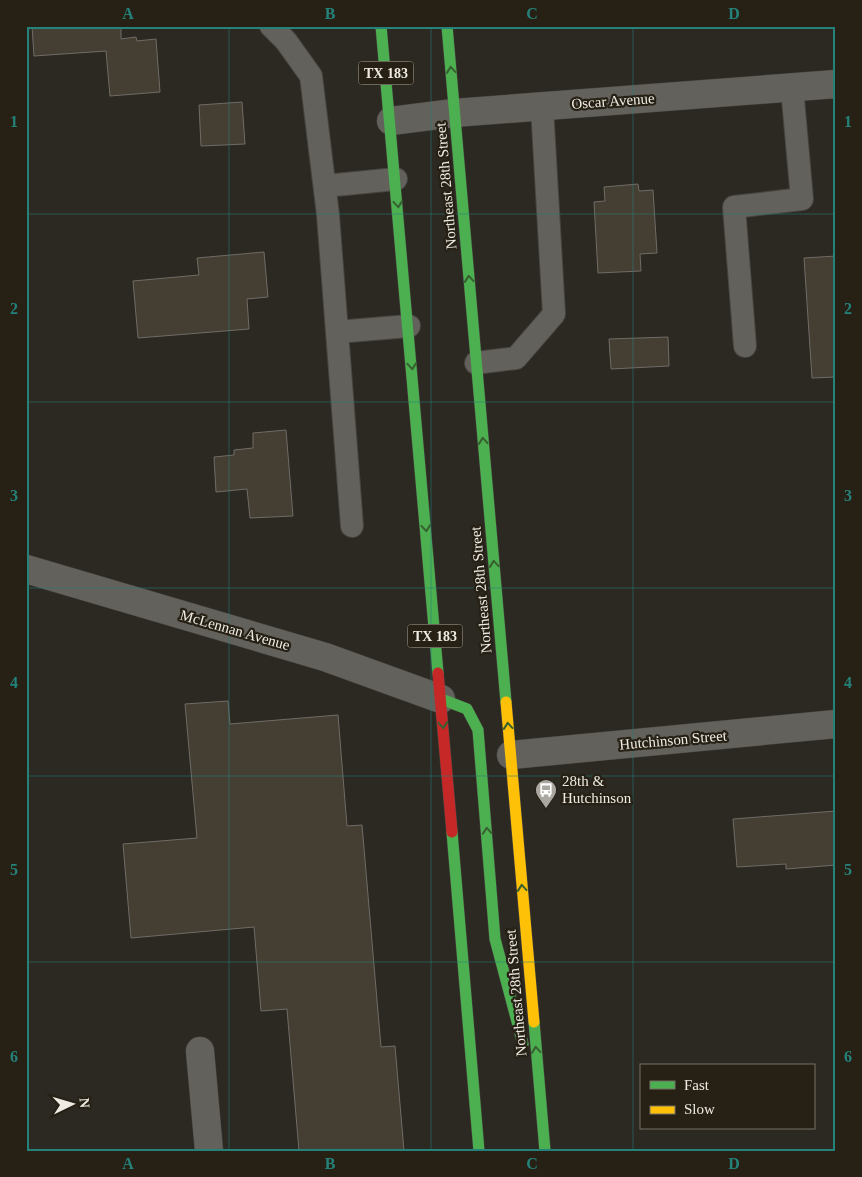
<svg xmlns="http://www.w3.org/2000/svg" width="862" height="1177" font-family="'Times New Roman',serif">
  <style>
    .building { fill: #453e32; stroke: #6f6c67 }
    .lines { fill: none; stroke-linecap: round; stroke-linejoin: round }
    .lane-casing { stroke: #484540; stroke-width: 24 }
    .street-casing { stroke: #484540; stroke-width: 29 }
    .fast-casing { stroke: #484540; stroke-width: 12 }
    .slow-casing { stroke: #484540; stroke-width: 12 }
    .jam-casing { stroke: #484540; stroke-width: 12 }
    .lane { stroke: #63615c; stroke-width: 22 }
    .street { stroke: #63615c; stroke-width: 28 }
    .fast { stroke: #4caf50; stroke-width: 11 }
    .slow { stroke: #ffc107; stroke-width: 11 }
    .jam { stroke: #c62828; stroke-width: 11 }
    .oneway { stroke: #376030 }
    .grid { fill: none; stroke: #25827a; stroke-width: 1; stroke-opacity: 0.55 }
    .labels { text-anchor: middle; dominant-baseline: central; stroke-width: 4.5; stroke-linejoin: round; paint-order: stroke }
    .shield { fill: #262015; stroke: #b2aea5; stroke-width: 1 }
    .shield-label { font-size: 14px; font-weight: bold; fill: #eeebe3 }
    .street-label { font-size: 15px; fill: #eeebe3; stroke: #262015 }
    .poi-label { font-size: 15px; fill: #eeebe3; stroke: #262015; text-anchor: start }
    .neatline { fill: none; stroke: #25827a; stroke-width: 2 }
    .grid-label { font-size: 16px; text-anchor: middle; font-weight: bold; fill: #25827a }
  </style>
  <rect width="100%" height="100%" fill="#2c2923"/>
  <path class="building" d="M32 26H121V39L136 37 137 41 156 39 160 92 110 96 106 51 34 56Z
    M242 102 245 144 201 146 199 105Z
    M638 184 639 191 653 190 657 253 640 254 641 271 598 273 594 202 605 201 604 187Z
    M264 252 268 297 247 299 249 329 138 338 133 281 199 275 197 258Z
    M836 256V377L812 378 804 258Z
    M668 337 669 366 611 369 609 339Z
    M286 430 293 516 250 518 247 489 216 492 214 457 234 455V450L253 448V433Z
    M228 701 230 724 338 715 347 826 362 825 381 1047 395 1046 404 1151H299L287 1009 261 1011 254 927 131 938 123 844 197 838 185 704Z
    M836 811V865L786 869V864L737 867 733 819Z"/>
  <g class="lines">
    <g class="lane-casing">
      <path id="lane" d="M271 26 286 41 311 76 328 215 352 526
        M325 186 396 179
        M337 332 409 326
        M745 346 734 207 802 199 792 88
        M476 363 516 358 554 314 542 107"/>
    </g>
    <g class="street-casing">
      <path id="street" d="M391 121 454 113 836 84
        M26 569 325 657 441 699
        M511 755 836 724
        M200 1051 209 1151"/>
    </g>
    <g class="fast-casing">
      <path id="fast" d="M381 26 438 673
        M447 26 506 702
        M441 699 467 709 478 730 495 939 523 1044
        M452 832 479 1151
        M534 1022 545 1151"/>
    </g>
    <g class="slow-casing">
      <path id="slow" d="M506 702 534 1022"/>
    </g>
    <g class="jam-casing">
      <path id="jam" d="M438 673 452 832"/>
    </g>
    <use href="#lane" class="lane"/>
    <use href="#street" class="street"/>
    <use href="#fast" class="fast"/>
    <use href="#slow" class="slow"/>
    <use href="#jam" class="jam"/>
  </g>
  <defs><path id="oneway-chevron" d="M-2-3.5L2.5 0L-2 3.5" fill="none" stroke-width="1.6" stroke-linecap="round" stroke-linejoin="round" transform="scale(1.25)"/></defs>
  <g class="oneway">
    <use href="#oneway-chevron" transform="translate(451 70) rotate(-95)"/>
    <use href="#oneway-chevron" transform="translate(398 204) rotate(85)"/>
    <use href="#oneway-chevron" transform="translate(469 279) rotate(-95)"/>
    <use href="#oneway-chevron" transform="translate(412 366) rotate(85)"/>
    <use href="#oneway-chevron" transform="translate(483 441) rotate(-95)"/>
    <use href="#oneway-chevron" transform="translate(426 528) rotate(85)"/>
    <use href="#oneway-chevron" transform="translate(494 564) rotate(-95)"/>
    <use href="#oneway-chevron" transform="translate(443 725) rotate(85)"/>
    <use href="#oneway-chevron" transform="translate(508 726) rotate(-95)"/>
    <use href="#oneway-chevron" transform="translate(487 831) rotate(-94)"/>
    <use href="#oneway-chevron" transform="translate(522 888) rotate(-95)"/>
    <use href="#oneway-chevron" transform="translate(536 1050) rotate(-95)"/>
  </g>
  <path class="grid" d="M229 26V1151M431 26V1151M633 26V1151M26 214H836M26 402H836M26 588H836M26 776H836M26 962H836"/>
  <defs>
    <g id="bus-pin" transform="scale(1.125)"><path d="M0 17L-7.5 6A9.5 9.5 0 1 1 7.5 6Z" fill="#aaa7a0" stroke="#262015"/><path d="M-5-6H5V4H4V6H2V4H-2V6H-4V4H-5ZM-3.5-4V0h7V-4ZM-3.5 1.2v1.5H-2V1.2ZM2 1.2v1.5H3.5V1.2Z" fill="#fff"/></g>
  </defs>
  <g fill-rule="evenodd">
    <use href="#bus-pin" x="546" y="790"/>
  </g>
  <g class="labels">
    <g class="shield">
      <rect x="358.5" y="61.5" width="55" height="23" rx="4"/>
      <rect x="407.5" y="624.5" width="55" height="23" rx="4"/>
    </g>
    <g class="shield-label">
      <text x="386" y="73">TX 183</text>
      <text x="435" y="636">TX 183</text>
    </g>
    <g class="street-label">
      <text transform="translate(613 101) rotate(-4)">Oscar Avenue</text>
      <text transform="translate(446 186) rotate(-95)">Northeast 28th Street</text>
      <text transform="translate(481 590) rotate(-95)">Northeast 28th Street</text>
      <text transform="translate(235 630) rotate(16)">McLennan Avenue</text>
      <text transform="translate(673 740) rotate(-5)">Hutchinson Street</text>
      <text transform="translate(516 993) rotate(-95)">Northeast 28th Street</text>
    </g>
    <g class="poi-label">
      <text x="562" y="781">28th &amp;<tspan x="562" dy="17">Hutchinson</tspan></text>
    </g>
  </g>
  <rect width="862" height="1177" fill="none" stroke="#262015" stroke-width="55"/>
  <rect x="640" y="1064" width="175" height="65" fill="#262015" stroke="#767167"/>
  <rect x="650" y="1081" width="25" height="8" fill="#4caf50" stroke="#767167"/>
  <text x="684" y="1090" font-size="15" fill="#eeebe3">Fast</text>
  <rect x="650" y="1106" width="25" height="8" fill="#ffc107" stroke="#767167"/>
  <text x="684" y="1114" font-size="15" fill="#eeebe3">Slow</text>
  <g transform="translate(72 1104) rotate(85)" stroke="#262015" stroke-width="4" paint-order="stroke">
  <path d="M0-4L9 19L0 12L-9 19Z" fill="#eeebe3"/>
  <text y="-8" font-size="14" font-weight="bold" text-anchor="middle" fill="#eeebe3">N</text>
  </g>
  <rect x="28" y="28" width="806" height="1122" class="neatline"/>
  <g class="grid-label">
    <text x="128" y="19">A</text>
    <text x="330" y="19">B</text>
    <text x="532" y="19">C</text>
    <text x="734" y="19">D</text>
    <text x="14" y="127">1</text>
    <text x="848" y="127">1</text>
    <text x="14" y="314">2</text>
    <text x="848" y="314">2</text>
    <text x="14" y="501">3</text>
    <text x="848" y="501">3</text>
    <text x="14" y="688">4</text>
    <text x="848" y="688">4</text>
    <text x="14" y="875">5</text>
    <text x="848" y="875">5</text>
    <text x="14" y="1062">6</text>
    <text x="848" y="1062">6</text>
    <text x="128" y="1169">A</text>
    <text x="330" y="1169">B</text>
    <text x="532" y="1169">C</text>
    <text x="734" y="1169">D</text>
  </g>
</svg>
